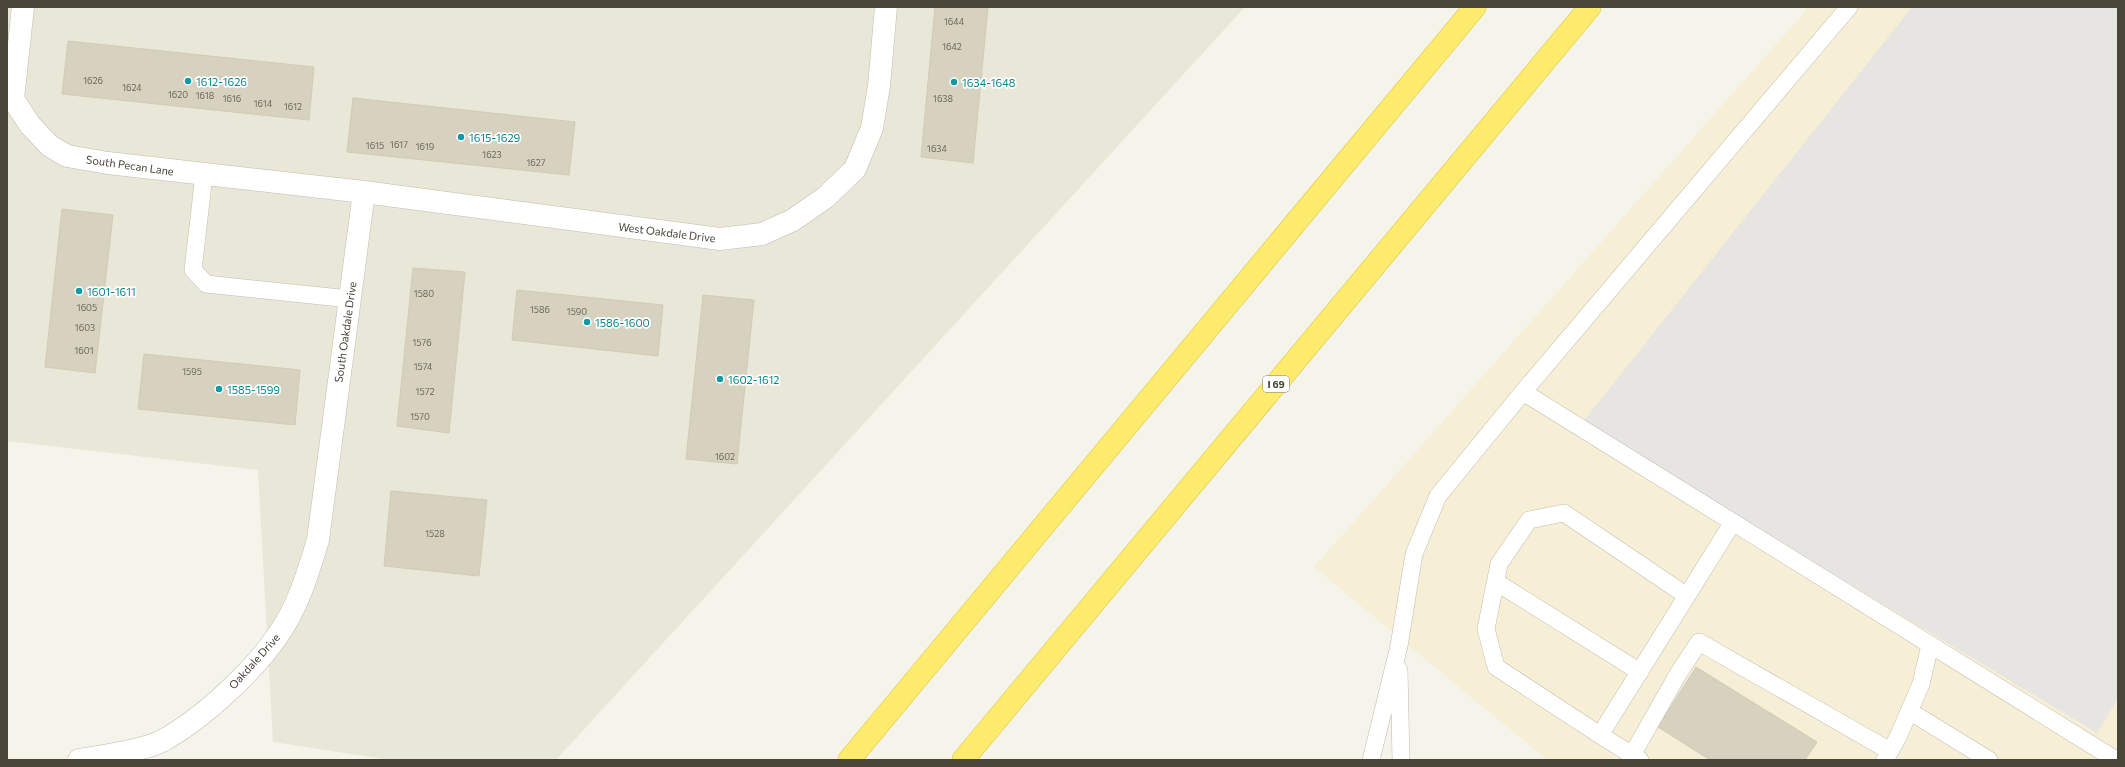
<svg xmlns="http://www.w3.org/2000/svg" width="2125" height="767" font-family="Commissioner,sans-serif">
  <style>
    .residential { fill: #e8e7d8 }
    .commercial { fill: #f6efd5 }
    .parking { fill: #e6e5e1 }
    .building { fill: #d6d2bf; stroke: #d1cbb2 }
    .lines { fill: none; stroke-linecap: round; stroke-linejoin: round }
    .lane-casing { stroke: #c0bdac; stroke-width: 18 }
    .street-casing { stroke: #c0bdac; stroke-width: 23 }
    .highway-casing { stroke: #ddc33b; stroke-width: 23 }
    .lane { stroke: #fff; stroke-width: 17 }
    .street { stroke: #fff; stroke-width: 22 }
    .highway { stroke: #fdeb6d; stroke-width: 22 }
    .culture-dot { fill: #0f9aa8; stroke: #fff; stroke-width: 1.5 }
    .labels { text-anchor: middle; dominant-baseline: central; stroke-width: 3.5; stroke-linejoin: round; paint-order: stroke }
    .number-label { font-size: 9px; fill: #6c685a }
    .shield { fill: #fff; stroke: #807d74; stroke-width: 1 }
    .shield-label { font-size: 10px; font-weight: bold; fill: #494538 }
    .culture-label { font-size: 11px; fill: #0d838f; stroke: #fff; text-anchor: start }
    .street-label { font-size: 11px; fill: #494538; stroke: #fff }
  </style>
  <rect width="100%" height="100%" fill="#f5f4ea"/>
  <path class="residential" d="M7 7H1245L556 760H390L273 742 258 470 7 441Z"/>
  <path class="commercial" d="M1809 7H2118V760H1547L1314 567Z"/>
  <path class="parking" d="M1912 7H2118V699L2097 733 1582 423Z"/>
  <path class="building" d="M935 7H988L973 163 921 157Z
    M68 41 314 67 309 120 62 94Z
    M353 98 575 122 569 175 347 152Z
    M62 209 113 215 95 373 45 367Z
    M413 268 465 272 449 433 397 426Z
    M517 290 663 305 658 356 512 340Z
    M703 295 754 300 737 464 686 459Z
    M144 354 300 370 295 425 138 409Z
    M391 491 487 500 479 576 384 566Z
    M1696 667 1817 742 1805 760H1710L1658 727Z"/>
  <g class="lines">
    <g class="lane-casing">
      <path id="lane" d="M204 175 193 270 206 284 350 299
        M1523 392 2116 760
        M1496 582 1640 672
        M1399 670 1401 760
        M1909 711 1989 760
        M1600 735 1496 667 1486 629 1499 564 1529 520 1564 513 1687 596
        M1632 755 1678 674 1699 642 1890 751
        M1371 760 1399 646 1414 554 1438 496 1523 392 1849 7
        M1640 760 1600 735 1733 522
        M1885 760 1898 737 1921 684 1930 645"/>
    </g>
    <g class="street-casing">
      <path id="street" d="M23 7 13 99 30 125 50 146 67 156 108 163 364 192 720 239 762 234 793 220 826 197 855 169 872 128 879 86 886 7
        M79 760C102 756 142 751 162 741 202 719 252 673 278 635 298 607 308 573 318 540L364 192"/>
    </g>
    <g class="highway-casing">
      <path id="highway" d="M849 760 1475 7
        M963 760 1590 7"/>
    </g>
    <use href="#lane" class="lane"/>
    <use href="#street" class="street"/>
    <use href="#highway" class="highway"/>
  </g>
  <g class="culture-dot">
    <circle cx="188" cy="81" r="4"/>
    <circle cx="954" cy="82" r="4"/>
    <circle cx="461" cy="137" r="4"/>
    <circle cx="79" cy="291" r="4"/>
    <circle cx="587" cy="322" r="4"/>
    <circle cx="720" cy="379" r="4"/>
    <circle cx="219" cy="389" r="4"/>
  </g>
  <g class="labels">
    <g class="number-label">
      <text x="954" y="21">1644</text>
      <text x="952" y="46">1642</text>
      <text x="93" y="80">1626</text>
      <text x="132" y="87">1624</text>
      <text x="178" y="94">1620</text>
      <text x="205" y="95">1618</text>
      <text x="232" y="98">1616</text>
      <text x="943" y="98">1638</text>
      <text x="263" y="103">1614</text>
      <text x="293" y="106">1612</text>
      <text x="399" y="144">1617</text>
      <text x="375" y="145">1615</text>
      <text x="425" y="146">1619</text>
      <text x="937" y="148">1634</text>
      <text x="492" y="154">1623</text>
      <text x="536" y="162">1627</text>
      <text x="424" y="293">1580</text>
      <text x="87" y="307">1605</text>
      <text x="540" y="309">1586</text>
      <text x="577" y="311">1590</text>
      <text x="85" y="327">1603</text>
      <text x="422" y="342">1576</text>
      <text x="84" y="350">1601</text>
      <text x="423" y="366">1574</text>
      <text x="192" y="371">1595</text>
      <text x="425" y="391">1572</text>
      <text x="420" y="416">1570</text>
      <text x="725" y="456">1602</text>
      <text x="435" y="533">1528</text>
    </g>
    <rect class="shield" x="1263" y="376" width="26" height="16" rx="3"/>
    <g class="shield-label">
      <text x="1276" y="384">I 69</text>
    </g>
    <g class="culture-label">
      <text x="196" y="81">1612-1626</text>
      <text x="962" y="82">1634-1648</text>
      <text x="469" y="137">1615-1629</text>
      <text x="87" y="291">1601-1611</text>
      <text x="595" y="322">1586-1600</text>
      <text x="728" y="379">1602-1612</text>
      <text x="227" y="389">1585-1599</text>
    </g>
    <g class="street-label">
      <text transform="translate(130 165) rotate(8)">South Pecan Lane</text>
      <text transform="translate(667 232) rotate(7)">West Oakdale Drive</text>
      <text transform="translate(345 332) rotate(-82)">South Oakdale Drive</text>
      <text transform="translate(254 661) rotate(-48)">Oakdale Drive</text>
    </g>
  </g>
  <rect width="2125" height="767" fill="none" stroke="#494538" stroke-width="16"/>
</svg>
